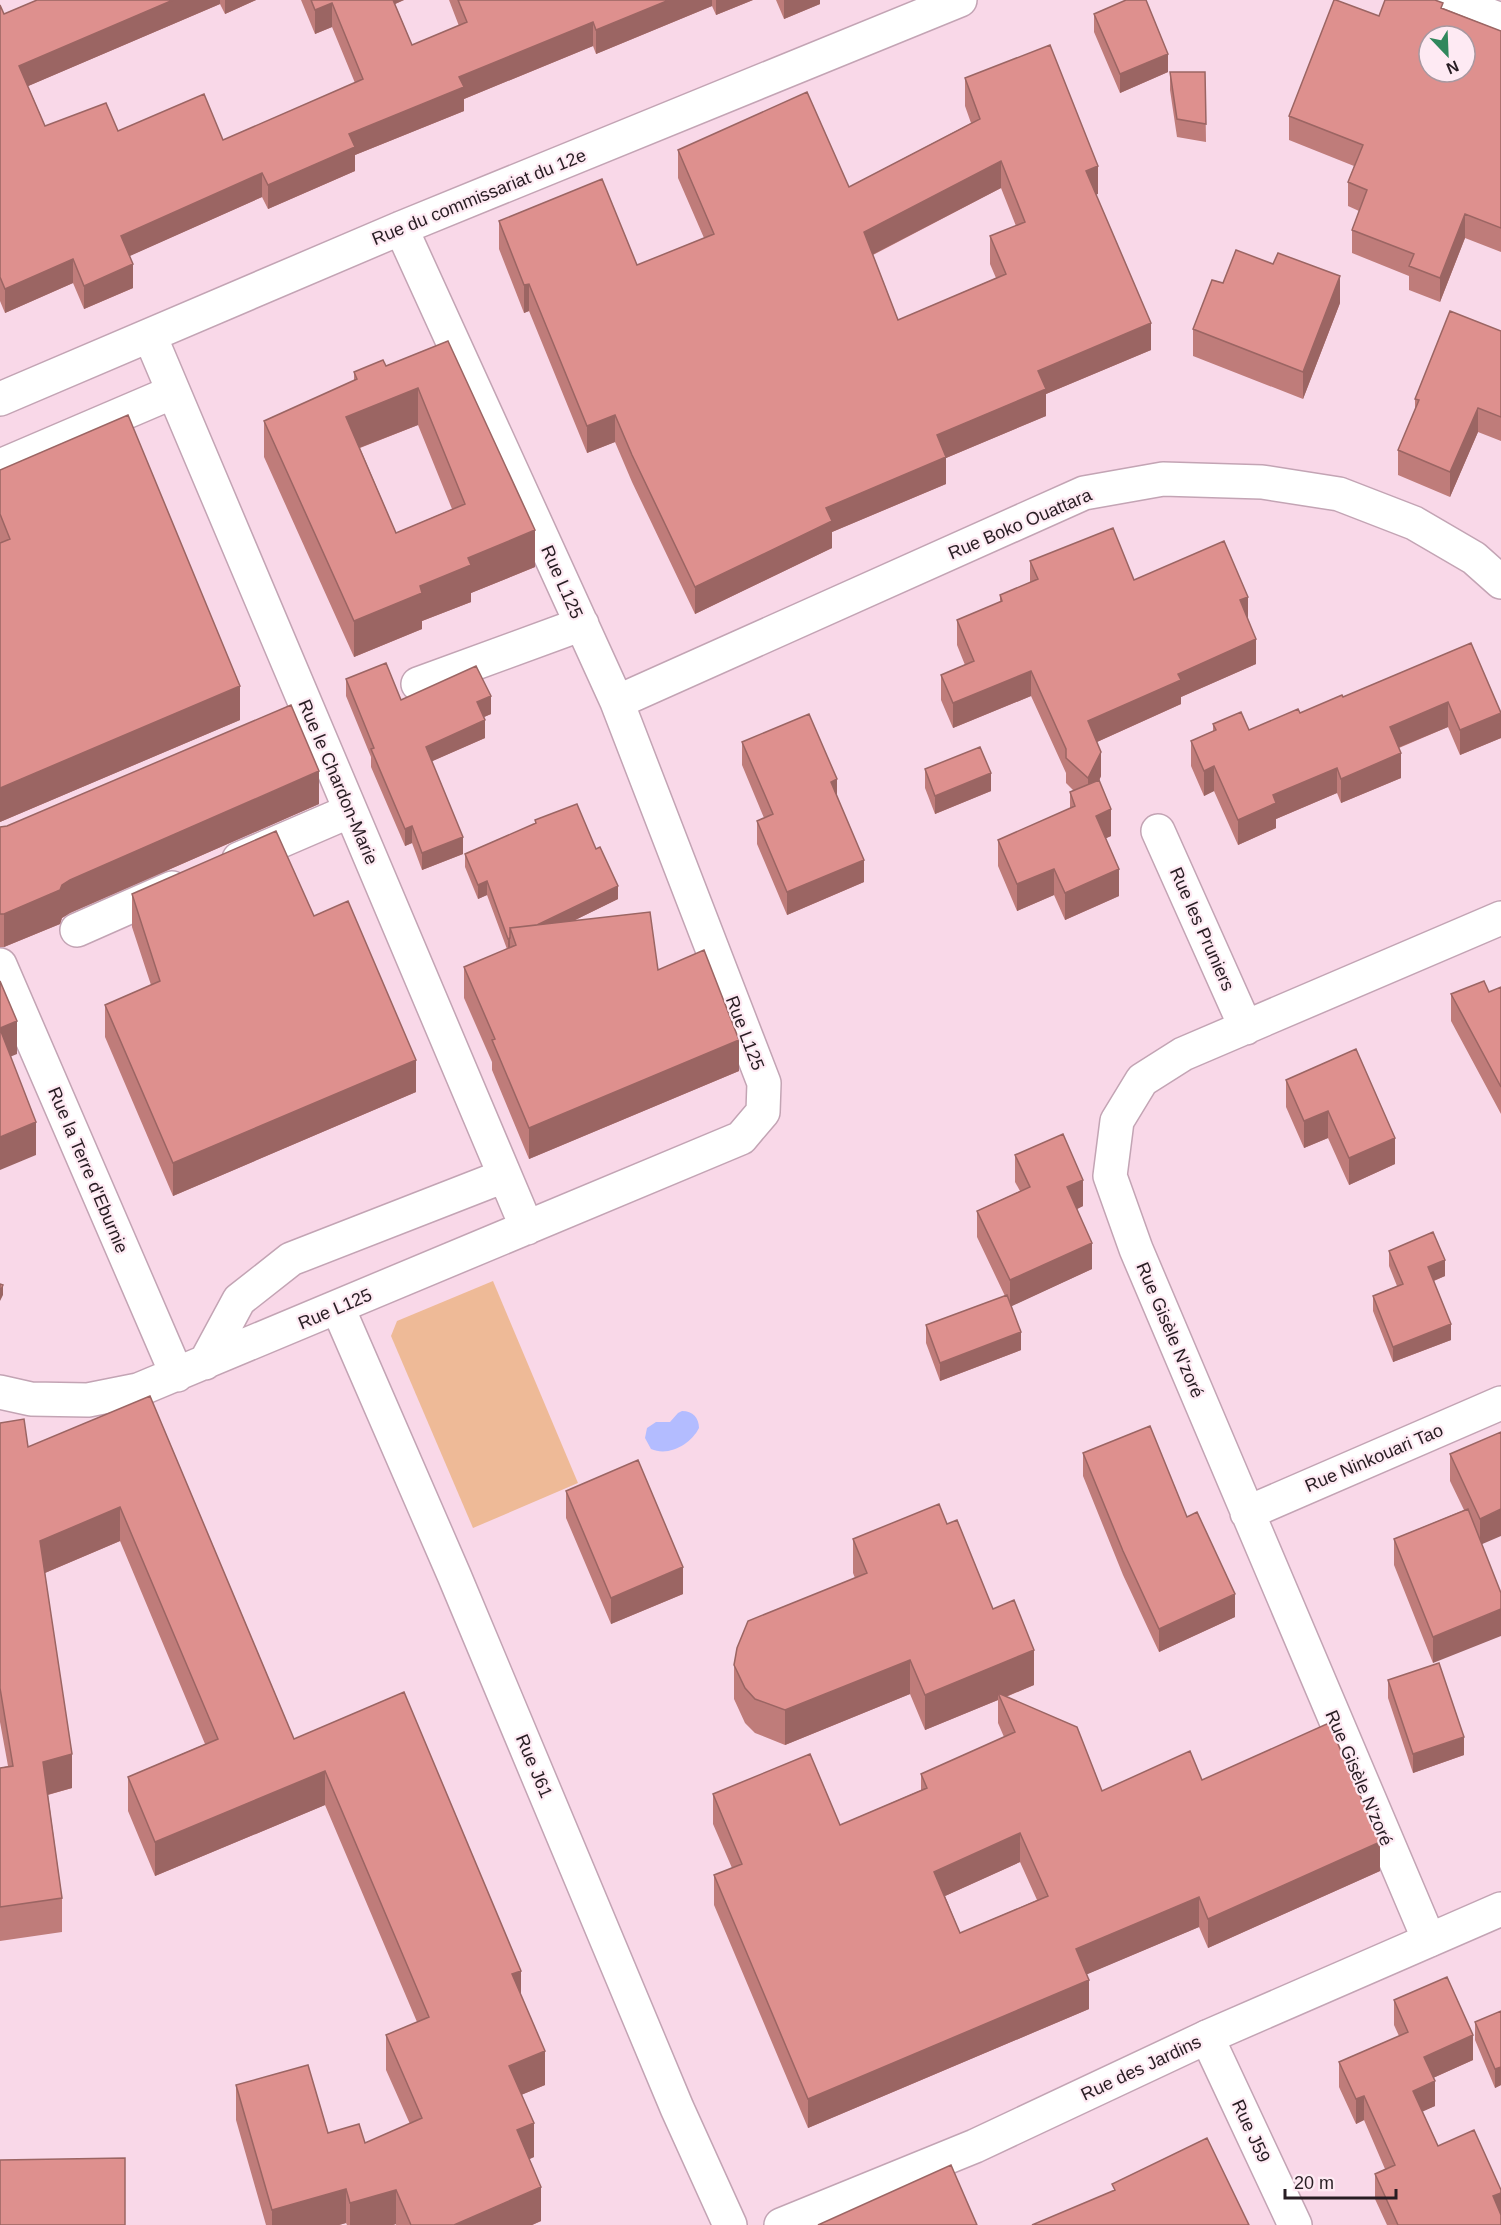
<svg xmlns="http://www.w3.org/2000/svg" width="1501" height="2225" font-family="Helvetica,sans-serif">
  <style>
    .green { fill: #eeba97 }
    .water { fill: #b3bcff }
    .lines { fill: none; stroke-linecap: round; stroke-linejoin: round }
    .minor-casing { stroke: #c3a4b4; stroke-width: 36 }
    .major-casing { stroke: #c3a4b4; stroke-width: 36 }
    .minor { stroke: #fff; stroke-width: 33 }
    .major { stroke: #fff; stroke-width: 33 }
    .wall { fill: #bf7c7a; fill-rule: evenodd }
    .shaded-wall { fill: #9b6563 }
    .building { fill: #de908e; stroke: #9b6563; stroke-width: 1.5; fill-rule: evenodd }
    .labels { text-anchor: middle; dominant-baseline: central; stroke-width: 4.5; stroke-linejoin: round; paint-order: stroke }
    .street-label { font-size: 18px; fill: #281d23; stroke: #feeaf3 }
  </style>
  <rect width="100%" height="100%" fill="#f9d8e8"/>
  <path class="green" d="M493 1281 578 1483 473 1528 391 1336 397 1321Z"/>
  <path class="water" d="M682 1411C693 1411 699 1418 699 1428 691 1444 669 1457 651 1449L645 1438 647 1428 656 1422H670L678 1413Z"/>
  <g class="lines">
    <g class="minor-casing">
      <path id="minor" d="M1449 0 1501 20
        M150 336 527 1228
        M0 399 401 228 960 0
        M0 466 173 392
        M418 684 582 624
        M617 702 1084 493 1163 479 1262 482 1339 494 1414 523 1474 558 1501 582
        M1158 831 1246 1028
        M239 859 350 811
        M77 930 172 888
        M0 965 177 1375
        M338 1308 454 1575 677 2108 730 2225
        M205 1363 239 1300 291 1259 504 1176
        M0 1392 31 1399 88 1400 138 1390 741 1138 763 1112 764 1083 617 702 401 228
        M1247 1513 1501 1403
        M1429 1940 1136 1249 1110 1176 1117 1121 1142 1080 1183 1054 1501 918
        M1207 2037 1295 2225"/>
    </g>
    <g class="major-casing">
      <path id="major" d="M781 2225 975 2146 1207 2037 1501 1909"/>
    </g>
    <use href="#minor" class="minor"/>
    <use href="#major" class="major"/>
  </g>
  <path class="wall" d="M37 0H256L225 14 220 4 28 86 45 126 118 131 223 140 355 83 332 27 315 34 301 0H404L395 4 412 45 459 26 449 0H753L716 15 712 6 596 54 593 46 464 99V111L355 155V171L268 209 262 197 129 256 133 288 84 309 73 283 5 313 0 301V5L4 14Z
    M776 0H820V4L784 19Z
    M1443 8 1501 31V252L1465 238 1440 302 1409 290V276L1352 253V230L1359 211 1348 206V182L1354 166 1289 140V116L1379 16Z
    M1094 14 1168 72 1120 93 1094 32Z
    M1170 72H1205L1206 142 1177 137 1170 90Z
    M965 78 1098 194H1096L1151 350 1046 394V416L946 458V484L832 532V548L695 614 632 482 615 442 587 453 529 311 524 313 499 249V221L637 265 704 238 678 178V150L849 187 971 123 965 106ZM1001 188 1016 226 990 236V264L996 278 898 320 873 255Z
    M1340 303 1303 399 1193 356V329Z
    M1501 331V441L1478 432 1450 497 1398 475V450L1415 410V399Z
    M448 341 535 567 471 593V602L422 621V629L354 657 264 457V421L354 381V372L386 366ZM418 425 452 509 396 533 360 448Z
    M0 470 240 720 0 822Z
    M1030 561 1134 580 1248 620 1256 664 1181 697V704L1097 742 1101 776 1099 781 1111 836 1106 838 1119 896 1065 920 1054 895 1017 911 998 866V840L1070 809V792L1074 791 1066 783V773L1031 696 953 728 941 700V675L965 665 957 645V620L1000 602V595L1030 583Z
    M1471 643 1501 738 1460 755 1448 727 1399 748 1401 778 1341 803 1337 793 1276 819V828L1238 845 1214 791 1204 796 1191 766V741L1213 731V724L1249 730 1300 713 1343 697Z
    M346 679 401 700 491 714 484 717 485 738 432 761 463 854 422 870 412 843 405 846 371 767V757L346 696Z
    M742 742 837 797 864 882 787 915 757 844V821L764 818 742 765Z
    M925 769 991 791 935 814 925 788Z
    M319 804 70 913 62 918 60 924 4 947H0V827Z
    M535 820 596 849 618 899 573 921 658 970 739 1071 529 1159 492 1070V1062L464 998V967L507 949 487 895 478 899 465 867V854L535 824Z
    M132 894 314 916 416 1092 173 1196 105 1037V1005L151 985 132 927Z
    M1501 987V1114L1451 1021V994L1489 992Z
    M1356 1049 1395 1164 1349 1185 1328 1138 1304 1148 1286 1107V1080Z
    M1015 1155 1083 1206 1077 1209 1092 1269 1011 1306 1021 1350 940 1381 926 1343V1325L1005 1296 977 1237V1211L1020 1191 1015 1182Z
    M1389 1251 1445 1276 1434 1281 1451 1340 1393 1362 1373 1311V1296L1397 1286 1389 1266Z
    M150 1396 294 1739 404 1692 521 1995 545 2085 521 2095 534 2157 529 2159 541 2221 532 2225H396V2224L393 2225H347L346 2223 339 2225H266L236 2120V2085L328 2133 365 2143 410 2124 386 2070V2035L417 2022 325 1805 155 1876 128 1811V1777L205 1744 120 1541 45 1573 72 1788 48 1795 62 1898V1932L0 1941V1768L8 1766 0 1722V1423L28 1447Z
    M1501 1432 1482 1545 1433 1663 1394 1565V1539L1464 1510 1450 1481V1454Z
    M1083 1453 1187 1517 1235 1617 1159 1652 1123 1575 1083 1476Z
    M566 1491 683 1594 611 1624 566 1518Z
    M947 1524 1034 1685 1006 1697 1102 1791 1202 1780 1380 1871 1208 1948 1199 1927 1087 1974 1089 2009 808 2128 714 1905V1875L732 1868 713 1824V1794L840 1825 921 1790V1774L1004 1737 998 1723V1700L925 1730 910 1694 785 1745 755 1733 745 1723 734 1699V1665L855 1578 853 1573V1539ZM1020 1862 1037 1900 960 1933 945 1896Z
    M1388 1680 1464 1755 1413 1773 1388 1698Z
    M1394 2000 1473 2060 1433 2078 1435 2106 1422 2111 1438 2146 1501 2225H1387L1375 2199V2174L1385 2169 1364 2120 1356 2124 1339 2087V2062L1399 2036 1394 2025Z
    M1501 2011V2085L1495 2088 1475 2040V2022Z"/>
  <path class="shaded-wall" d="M173 0H220V4L19 90V66Z
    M225 0H256L225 14Z
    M386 0H404L386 8Z
    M669 0H712V6L596 54V30Z
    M716 0H753L716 15Z
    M784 0H820V4L784 19Z
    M332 3V27L315 34V10Z
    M593 22V46L464 99V111L355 155V171L268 209V185L349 134 459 77Z
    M1168 54V72L1120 93V74Z
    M1001 161V188L864 259V232Z
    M1098 166V194L1086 198V171Z
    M262 173V197L121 260V236Z
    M1465 214V238L1440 302V278Z
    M73 259V283L5 313V289Z
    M133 264V288L84 309V286Z
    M1340 276V303L1303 399V372Z
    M529 284V311L524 313V285Z
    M1151 323V350L1046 394V416L946 458V484L832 532V548L695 614V587L826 508 937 435 1038 371Z
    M418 388V425L346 453V417Z
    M1478 408V432L1450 497V472Z
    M615 415V442L587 453V426Z
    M535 530V567L471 593V602L422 621V629L354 657V621L420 586 468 558Z
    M1248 597V621L1240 600Z
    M1256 639V664L1181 697V704L1088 746V721L1178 674Z
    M1031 671V696L953 728V703Z
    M240 686V720L0 822V788Z
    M491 696V714L477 720V702Z
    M1448 702V727L1390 751V727Z
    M1501 713V738L1460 755V730Z
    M485 720V738L426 764V747Z
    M1101 752V776L1088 803V778Z
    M1401 753V778L1341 803V779Z
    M1214 766V791L1204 796V771Z
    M1337 768V793L1276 819V828L1238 845V820L1273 795Z
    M319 771V804L70 913 62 918 60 924 4 947V914L62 885 70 880Z
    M991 773V791L935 814V796Z
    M837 779V802L831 782Z
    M1111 809V836L1096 843V816Z
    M412 826V843L405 846V829Z
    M463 837V854L422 870V853Z
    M864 860V882L787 915V892Z
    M1054 869V895L1017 911V884Z
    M1119 869V896L1065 920V893Z
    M487 881V895L478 899V885Z
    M618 886V899L516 949V945L513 937Z
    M510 938V951L508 953V939Z
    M17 1021V1054L0 1061V1028Z
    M739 1040V1071L529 1159V1128Z
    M416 1060V1092L173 1196V1163Z
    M1328 1111V1138L1304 1148V1121Z
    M36 1122V1155L0 1170V1137Z
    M1395 1138V1164L1349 1185V1158Z
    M1083 1180V1206L1067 1214V1187Z
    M1092 1243V1269L1010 1307V1280Z
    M1445 1260V1276L1428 1283V1267Z
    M3 1285V1295L0 1301V1292Z
    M1451 1324V1340L1393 1362V1347Z
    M1021 1332V1350L940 1381V1363Z
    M120 1507V1541L40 1575V1541Z
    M1501 1509V1536L1480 1545V1519Z
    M683 1567V1594L611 1624V1598Z
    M1235 1594V1617L1159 1652V1629Z
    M1501 1609V1636L1433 1663V1637Z
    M1034 1650V1685L1000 1699 998 1693V1700L925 1730V1695Z
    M910 1660V1694L785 1745V1710Z
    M1464 1737V1755L1413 1773V1754Z
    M72 1754V1788L43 1796V1762Z
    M325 1771V1805L155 1876V1842Z
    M1020 1833V1862L934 1901V1872Z
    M1380 1842V1871L1208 1948V1919Z
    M1199 1897V1927L1076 1979V1949Z
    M521 1971V2005L512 1974Z
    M1089 1980V2009L808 2128V2099Z
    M1473 2035V2060L1424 2082V2057Z
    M545 2051V2085L509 2100V2066Z
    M1501 2067V2085L1495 2088V2069Z
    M1435 2081V2106L1413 2116V2091Z
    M1364 2096V2120L1356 2124V2099Z
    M534 2123V2157L517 2165V2130Z
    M541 2187V2221L532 2225H454Z
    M346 2189V2223L339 2225H272V2210Z
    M396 2190V2224L393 2225H350V2203Z
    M1501 2193V2218L1493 2196Z"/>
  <path class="building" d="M37 0H173L19 66 45 126 106 103 118 131 204 94 223 140 363 79 332 3 315 10 311 0H393L412 45 467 22 458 0H669L596 30 593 22 459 77 464 87 349 134 355 147 268 185 262 173 121 236 133 264 84 286 73 259 5 289 0 277V5L4 14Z
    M1126 0H1146L1168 54 1120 74 1094 14Z
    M1334 0H1336L1379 16 1385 0H1435L1443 3 1441 8 1501 31V228L1465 214 1440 278 1409 266 1414 254 1352 230 1367 190 1348 182 1363 145 1289 116ZM1429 36H1465V72H1429Z
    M1050 45 1098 166 1086 171 1151 323 1038 371 1046 389 937 435 946 457 826 508 832 521 695 587 632 455 615 415 587 426 529 284 524 285 499 221 602 179 637 265 714 234 678 150 807 92 849 187 980 119 965 78ZM1001 161 1025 222 990 236 1006 274 898 320 864 232Z
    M1170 72H1205L1206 124 1177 119Z
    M1236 250 1273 264 1278 253 1340 276 1303 372 1193 329 1212 280 1223 283Z
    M1450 311 1501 331V417L1478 408 1450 472 1398 450 1419 400 1415 399Z
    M448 341 535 530 468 558 471 565 420 586 422 593 354 621 264 421 357 379 354 372 383 360 386 366ZM418 388 465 504 396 533 346 417Z
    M128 415 240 686 0 788V543L10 539 0 514V470Z
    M1113 528 1134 580 1224 541 1248 597 1240 600 1256 639 1178 674 1181 680 1088 721 1101 752 1088 778 1066 758V749L1031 671 953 703 941 675 974 661 957 620 1002 601 1000 595 1038 579 1030 561Z
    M1471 643 1501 713 1460 730 1448 702 1390 727 1401 753 1341 779 1337 768 1273 795 1276 803 1238 820 1214 766 1204 771 1191 741 1216 730 1213 724 1241 712 1249 730 1298 709 1300 713 1342 695 1343 697Z
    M386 663 401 700 476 666 491 696 477 702 485 720 426 747 463 837 422 853 412 826 405 829 371 749 374 748 346 679Z
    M291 705 319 771 70 880 62 885 60 890 4 914H0V827L7 826Z
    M809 714 837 779 831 782 864 860 787 892 757 821 773 814 742 742Z
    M980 747 991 773 935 796 925 769Z
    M1099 780 1111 809 1096 816 1119 869 1065 893 1054 869 1017 884 998 840 1075 806 1070 792Z
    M577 804 596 849 600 847 618 886 537 925 510 928V938L508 939 487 881 478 885 465 854 536 823 535 820Z
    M276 831 314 916 348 901 416 1060 173 1163 105 1005 160 981 132 894Z
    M650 912 658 970 704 950 739 1040 529 1128 492 1040 495 1039 464 967 516 945 510 928Z
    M0 981 17 1021 0 1028Z
    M1484 981 1489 992 1501 987V1087L1451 994Z
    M0 1029 36 1122 0 1137Z
    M1356 1049 1395 1138 1349 1158 1328 1111 1304 1121 1286 1080Z
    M1063 1134 1083 1180 1067 1187 1092 1243 1010 1280 977 1211 1030 1187 1015 1155Z
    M1433 1232 1445 1260 1428 1267 1451 1324 1393 1347 1373 1296 1403 1284 1389 1251Z
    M0 1284 3 1285 0 1292Z
    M1007 1295 1021 1332 940 1363 926 1325Z
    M150 1396 294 1739 404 1692 521 1971 512 1974 545 2051 509 2066 534 2123 517 2130 541 2187 454 2225H411L396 2190 350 2203 346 2189 272 2210 236 2085 308 2065 328 2133 359 2124 365 2143 422 2118 386 2035 429 2017 325 1771 155 1842 128 1777 218 1739 120 1507 40 1541 72 1754 43 1762 62 1898 0 1907V1768L13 1766 0 1688V1423L24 1419 28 1447Z
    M1150 1426 1187 1517 1197 1512 1235 1594 1159 1629 1123 1551 1083 1453Z
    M1501 1432V1509L1480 1519 1450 1454Z
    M638 1460 683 1567 611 1598 566 1491Z
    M939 1504 947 1524 957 1520 993 1609 1014 1600 1034 1650 925 1695 910 1660 785 1710 755 1699 745 1688 734 1665 737 1648 748 1621 867 1573 853 1539Z
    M1468 1509 1501 1593V1609L1433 1637 1394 1539Z
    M1439 1663 1464 1737 1413 1754 1388 1680Z
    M998 1693 1077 1727 1102 1791 1190 1751 1202 1780 1329 1723 1380 1842 1208 1919 1199 1897 1076 1949 1089 1980 808 2099 714 1875 742 1864 713 1794 810 1754 840 1825 927 1788 921 1774 1015 1732ZM1020 1833 1048 1896 960 1933 934 1872Z
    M1447 1977 1473 2035 1424 2057 1435 2081 1413 2091 1438 2146 1474 2130 1501 2190V2193L1493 2196 1501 2215V2225H1398L1375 2174 1395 2165 1364 2096 1356 2099 1339 2062 1408 2032 1394 2000Z
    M1501 2011V2067L1495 2069 1475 2022Z
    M1207 2138 1249 2225H1032L1115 2190 1112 2184Z
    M125 2158V2225H0V2160Z
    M951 2165 977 2225H818Z"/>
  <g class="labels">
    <g class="street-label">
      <text transform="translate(479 197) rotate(-22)">Rue du commissariat du 12e</text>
      <text transform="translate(1020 524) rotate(-23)">Rue Boko Ouattara</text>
      <text transform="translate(562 582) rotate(66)">Rue L125</text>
      <text transform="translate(338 782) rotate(67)">Rue le Chardon-Marie</text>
      <text transform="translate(1202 929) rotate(66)">Rue les Pruniers</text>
      <text transform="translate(745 1033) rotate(69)">Rue L125</text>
      <text transform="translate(88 1170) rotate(67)">Rue la Terre d'Eburnie</text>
      <text transform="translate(335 1309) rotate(-23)">Rue L125</text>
      <text transform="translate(1170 1330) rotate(67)">Rue Gisèle N'zoré</text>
      <text transform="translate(1374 1458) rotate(-23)">Rue Ninkouari Tao</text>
      <text transform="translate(534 1766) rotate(67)">Rue J61</text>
      <text transform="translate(1359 1778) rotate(67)">Rue Gisèle N'zoré</text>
      <text transform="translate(1141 2068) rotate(-25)">Rue des Jardins</text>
      <text transform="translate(1251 2131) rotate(65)">Rue J59</text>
    </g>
  </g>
  <g transform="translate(1447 54) rotate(157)"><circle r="28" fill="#feeaf3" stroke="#a898a0" stroke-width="1.5"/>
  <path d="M0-4.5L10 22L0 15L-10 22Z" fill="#30875c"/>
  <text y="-9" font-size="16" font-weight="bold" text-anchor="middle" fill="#281d23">N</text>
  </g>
  <path d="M1285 2189v9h111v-9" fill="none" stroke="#281d23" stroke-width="3"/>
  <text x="1294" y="2189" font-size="18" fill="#281d23" stroke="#feeaf3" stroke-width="4.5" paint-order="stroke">20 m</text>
</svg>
